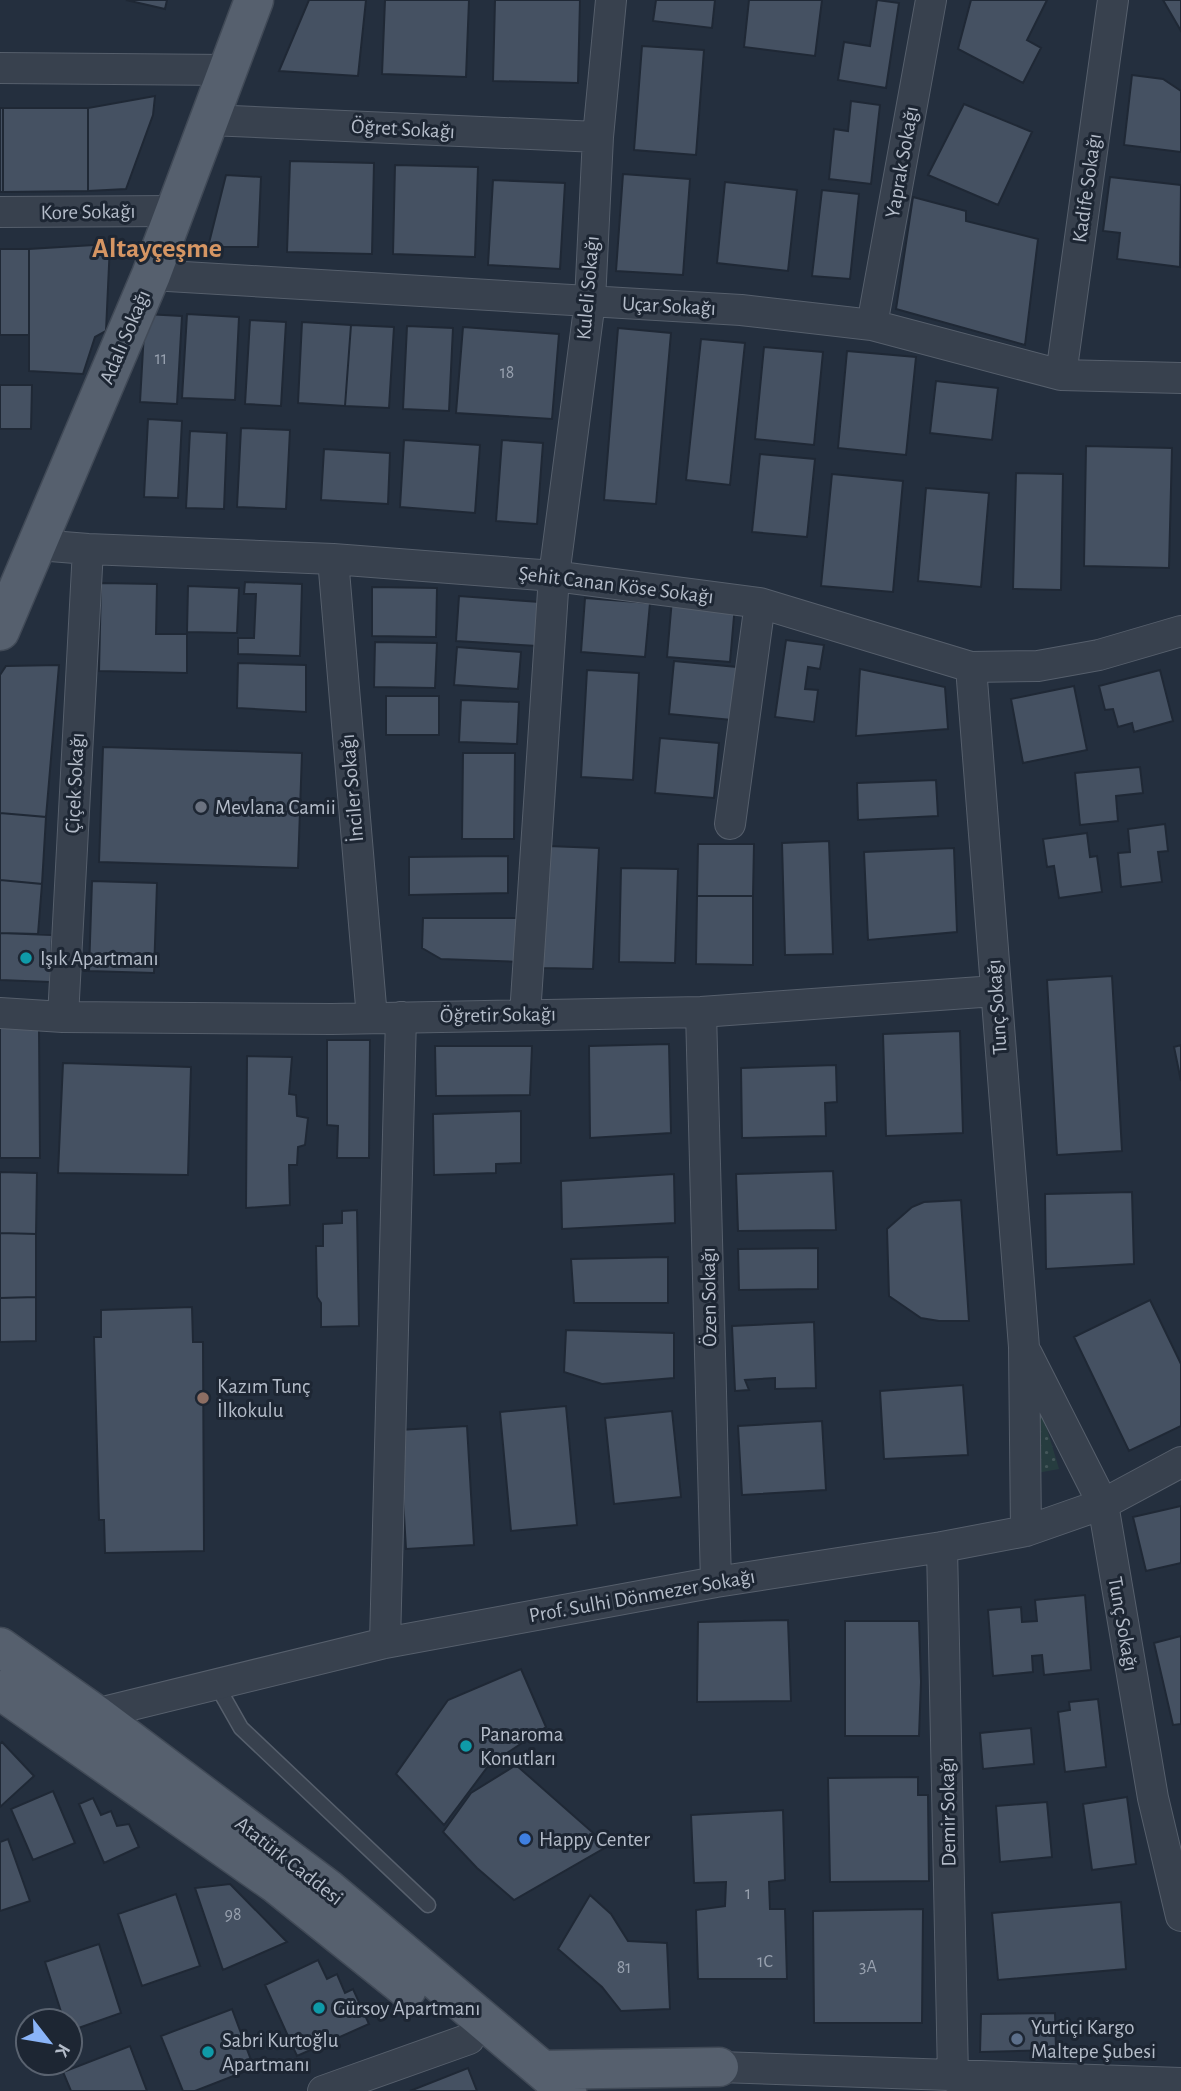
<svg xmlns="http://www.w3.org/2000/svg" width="1181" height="2091" font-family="'Alegreya Sans',sans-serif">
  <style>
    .grass { fill: url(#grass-dots) }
    .building { fill: #455162; stroke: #1f2835; stroke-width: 2 }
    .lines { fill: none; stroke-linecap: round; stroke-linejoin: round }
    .service-casing { stroke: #565f6c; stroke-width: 17 }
    .minor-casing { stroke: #565f6c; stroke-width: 32 }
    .primary-casing { stroke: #414a57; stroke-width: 41 }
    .service { stroke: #38414e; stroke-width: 14 }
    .minor { stroke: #38414e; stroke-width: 30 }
    .primary { stroke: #56606e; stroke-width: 38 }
    .worship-dot { fill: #6b7280; stroke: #1d2633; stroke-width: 2.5 }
    .culture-dot { fill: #0f9aa8; stroke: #1d2633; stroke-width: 2.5 }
    .education-dot { fill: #8d6e63; stroke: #1d2633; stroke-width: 2.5 }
    .shop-dot { fill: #3f7fe0; stroke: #1d2633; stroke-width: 2.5 }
    .service-dot { fill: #5c6f8a; stroke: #1d2633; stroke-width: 2.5 }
    .labels { text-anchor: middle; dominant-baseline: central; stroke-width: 6; stroke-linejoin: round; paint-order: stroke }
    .number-label { font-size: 18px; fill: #98a1af }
    .street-label { font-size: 21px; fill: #b4bcc9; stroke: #1d2633 }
    .poi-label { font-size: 21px; fill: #b4bcc9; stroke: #1d2633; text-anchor: start }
    .district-label { font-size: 28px; font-weight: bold; fill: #d59563; stroke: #1d2633 }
  </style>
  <defs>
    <pattern id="grass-dots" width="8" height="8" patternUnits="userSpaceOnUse" patternTransform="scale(1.75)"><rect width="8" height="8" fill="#263c3f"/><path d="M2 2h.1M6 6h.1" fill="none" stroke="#435659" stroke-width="1.8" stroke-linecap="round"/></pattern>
  </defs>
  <rect width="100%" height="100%" fill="#242f3e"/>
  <path class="grass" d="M1041 1409 1059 1469 1031 1474 1034 1410Z"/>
  <path class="building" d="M126 0H167L165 9Z
    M309 0H366L358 76 279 71Z
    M385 0H469L466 77 382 74Z
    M495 0H580L578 83 493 81Z
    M656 0H715L712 28 653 21Z
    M749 0H822L815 56 744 47Z
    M877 0 899 3 886 88 838 80 844 42 870 46Z
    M971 0H1047L1027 40 1041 48 1023 83 958 49Z
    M1163 0H1181V31Z
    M642 46 704 50 696 155 634 150Z
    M1132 75 1163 79 1181 91V152L1124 145Z
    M155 96 153 115 126 189 88 191V108Z
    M851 101 880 105 871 184 829 179 834 129 848 131Z
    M964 104 1032 132 998 205 928 175Z
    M0 108H3V192H0Z
    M3 108H88V191L3 192Z
    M290 161 374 163 372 254 287 252Z
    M395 165 478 167 475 257 393 254Z
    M623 174 690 179 683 275 616 271Z
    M226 175 261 177 258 247H208Z
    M1110 177 1181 185 1180 267 1117 259 1120 233 1103 231Z
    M493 180 565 183 560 269 488 265Z
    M725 182 797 190 788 271 717 263Z
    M822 190 859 194 850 279 812 276Z
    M913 197 966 211V221L1038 239 1025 345 896 309Z
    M110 244 106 331 95 337 83 374 29 371V249Z
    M0 249H29V335H0Z
    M145 314 182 316 177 404 140 402Z
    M187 314 239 317 235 400 182 398Z
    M250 320 286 322 281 406 245 404Z
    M302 322 351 325 345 406 298 403Z
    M351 325 394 327 389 408 345 406Z
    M407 326 453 328 449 411 403 409Z
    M463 327 559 334 552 419 456 413Z
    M618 328 671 333 656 504 604 500Z
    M701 339 745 343 730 485 686 480Z
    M764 347 823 352 814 445 755 439Z
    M847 351 916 357 906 455 838 448Z
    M936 381 998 388 992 440 930 433Z
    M0 385H32L31 429H0Z
    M148 419 182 421 178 498 144 497Z
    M241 428 290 430 286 509 237 507Z
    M190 431 227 433 224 509 186 508Z
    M404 440 480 445 475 513 400 507Z
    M502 440 543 443 537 524 496 521Z
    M1086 446 1172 448 1169 568 1084 566Z
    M324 449 390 453 388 504 321 500Z
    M760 454 815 459 807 537 752 532Z
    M1016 473 1063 474 1061 590 1013 589Z
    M832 474 903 481 893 592 821 586Z
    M926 488 989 493 981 587 918 581Z
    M245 582 302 584 300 656 238 654V638H254L256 594H244Z
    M101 583 157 584 156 634H187V673L99 671Z
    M188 586 239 588 237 633 187 632Z
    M372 587 437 588 436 637 372 636Z
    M459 596 540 602 537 646 456 641Z
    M585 598 650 603 645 657 581 652Z
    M672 599 735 605 730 662 667 657Z
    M786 640 824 645 820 669 808 667 805 689 818 690 814 722 775 717Z
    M375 642 437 643 435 688 374 687Z
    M457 647 521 652 518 689 454 685Z
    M674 661 737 667 732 720 669 714Z
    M238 663 306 665V712L237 708Z
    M59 665 46 817 0 813V675L6 666Z
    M860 669 945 687 948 729 856 736Z
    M587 670 639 673 633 780 581 777Z
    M1160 670 1173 721 1134 732 1132 723 1118 727 1113 709 1105 710 1099 686Z
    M1074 686 1087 750 1023 763 1011 699Z
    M386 696H439V735H386Z
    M461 700 519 702 517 744 459 742Z
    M660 738 719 743 714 798 655 793Z
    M103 747 302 753 298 868 99 862Z
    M463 753H515L514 839H462Z
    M1140 767 1143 793 1116 796 1118 821 1080 825 1075 773Z
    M936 780 938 816 858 820 857 783Z
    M0 813 46 817 42 884 0 880Z
    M1165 824 1168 851 1158 852 1162 882 1121 887 1118 853 1130 852 1128 829Z
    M1087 833 1090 857 1097 856 1102 892 1059 898 1054 866 1047 867 1043 839Z
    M829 841 833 954 785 955 782 843Z
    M698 844H754L753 896H697Z
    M548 846 599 848 593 969 542 968Z
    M954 848 957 932 868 940 864 852Z
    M508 856V893L409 895V857Z
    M621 868 678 869 675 963 619 962Z
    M0 880 42 884 38 934 0 933Z
    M92 881 157 883 154 973 89 971Z
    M697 896H753V965L696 964Z
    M423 918H519L521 962 441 959 422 948Z
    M0 933 52 935 50 982 0 980Z
    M1112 976 1122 1151 1057 1155 1047 980Z
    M0 1028H39L40 1158H0Z
    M960 1031 963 1133 886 1136 883 1034Z
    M327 1040H370L369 1158H337L338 1126 327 1125Z
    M669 1044 671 1133 590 1138 589 1046Z
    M1181 1045V1081L1174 1047Z
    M435 1046H532L530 1095 436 1096Z
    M247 1056 292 1057 289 1094 296 1095 297 1116 308 1118 305 1145 298 1147 297 1165H289L290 1205 246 1208Z
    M63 1063 191 1067 188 1175 58 1173Z
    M836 1065 837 1102 825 1103 826 1136 742 1138 741 1068Z
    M521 1111V1163L496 1164V1173L434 1175 433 1114Z
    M833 1171 836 1230 738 1231 736 1174Z
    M0 1172 37 1173 36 1234 0 1233Z
    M674 1174 675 1223 562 1229 561 1181Z
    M1132 1192 1134 1264 1046 1269 1045 1194Z
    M961 1200 969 1321H939L921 1318 889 1296 887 1229 912 1207 924 1202Z
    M357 1210 359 1326 321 1327V1303L317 1297 316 1246H323V1224L342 1223V1211Z
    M0 1233 36 1234V1297L0 1298Z
    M818 1248V1289L739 1290 738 1249Z
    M668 1257V1303H574L571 1259Z
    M36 1297V1341L0 1342V1298Z
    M1150 1300 1181 1364V1426L1129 1451 1074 1337Z
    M192 1307 193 1342H203L204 1551 105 1553 104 1520H99L94 1337H101V1310Z
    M814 1322 816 1388 775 1389V1378L745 1380 749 1390 735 1391 732 1326Z
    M566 1330 674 1333V1378L602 1384 564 1372Z
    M963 1385 968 1455 884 1459 880 1391Z
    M566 1406 577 1525 511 1531 500 1412Z
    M672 1411 681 1497 614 1504 605 1418Z
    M822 1421 826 1490 742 1495 738 1426Z
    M467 1426 474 1545 406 1549 399 1430Z
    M1181 1506V1563L1146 1571 1133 1517Z
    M1085 1595 1091 1670 1044 1675 1042 1655 1032 1656 1033 1672 993 1676 988 1610 1021 1607 1022 1622 1037 1621 1035 1600Z
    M788 1620 791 1701 697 1702 698 1622Z
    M845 1621H919L921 1682 919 1736H845Z
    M1181 1636V1724L1173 1725 1154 1643Z
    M521 1669 546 1727 489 1765 444 1825 396 1774 448 1700Z
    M1098 1699 1106 1767 1065 1772 1058 1712 1070 1710 1069 1702Z
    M1031 1728 1034 1764 983 1769 980 1733Z
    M2 1742 34 1776 0 1807V1744Z
    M516 1765 608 1846 514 1900 477 1868 443 1832 471 1793Z
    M918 1777V1795H928L929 1881 830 1882 828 1778Z
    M53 1791 75 1843 33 1860 11 1809Z
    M1127 1797 1136 1864 1092 1870 1083 1804Z
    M93 1798 101 1815 111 1811 117 1826 129 1824 139 1847 104 1863 79 1804Z
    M1047 1802 1052 1857 1000 1862 996 1806Z
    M783 1810 785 1880 769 1882 770 1909H785L787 1979H698L696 1910 725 1906 726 1882 694 1883 691 1815Z
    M8 1839 30 1901 0 1911V1842Z
    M230 1884 287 1942 223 1970 195 1888Z
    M176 1894 200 1966 142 1986 118 1914Z
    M590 1895 611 1914 628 1941 667 1943 670 2009 621 2011 602 1987 558 1949Z
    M1121 1902 1126 1969 998 1980 992 1913Z
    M923 1909 922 2023H814L813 1911Z
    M99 1944 121 2013 70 2031V2021H64L45 1962Z
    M318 1960 327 1979 337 1974 345 1993 353 1989 369 2024 297 2056 265 1985Z
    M232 2009 254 2068 195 2091H183L161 2036Z
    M1055 2013 1056 2050 980 2052 981 2014Z
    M130 2046 147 2091H71L63 2072Z
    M468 2068 477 2091H410Z"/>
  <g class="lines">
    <g class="service-casing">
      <path id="service" d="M216 1684 241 1728 428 1905"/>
    </g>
    <g class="minor-casing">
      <path id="minor" d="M0 68 227 70
        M209 120 598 137
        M0 212 175 211
        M151 275 741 310 872 325 1061 375 1181 378
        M872 325 931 0
        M1061 375 1113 0
        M38 545 88 549 333 559 554 576 760 603 971 667 1038 666 1099 655 1181 631
        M333 559 372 1018
        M971 667 1024 1347 1026 1531
        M730 824 760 603
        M701 1012 716 1582
        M0 1013 63 1017 332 1019 701 1012 995 991
        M525 1015 554 576 590 301 598 137 611 0
        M63 1017 88 549
        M1027 1354 1103 1504 1153 1798 1181 1916
        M942 1547 953 2077
        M385 1643 401 1017
        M95 1714 385 1643 716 1582 942 1547 1026 1531 1103 1504 1181 1462
        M719 2067 1181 2083
        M323 2091 469 2039"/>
    </g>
    <g class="primary-casing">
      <path id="primary" d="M0 631 151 275 254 0
        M0 1647 95 1714 328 1889 567 2091
        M0 1690 276 1884 407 1989
        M543 2070 719 2067"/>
    </g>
    <use href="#service" class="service"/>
    <use href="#minor" class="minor"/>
    <use href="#primary" class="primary"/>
  </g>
  <circle class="worship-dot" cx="201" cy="807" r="7"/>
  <g class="culture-dot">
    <circle cx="26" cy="958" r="7"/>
    <circle cx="466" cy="1746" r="7"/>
    <circle cx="319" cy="2008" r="7"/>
    <circle cx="208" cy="2052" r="7"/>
  </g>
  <circle class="education-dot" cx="203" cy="1398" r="7"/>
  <circle class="shop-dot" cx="525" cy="1839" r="7"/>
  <circle class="service-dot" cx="1017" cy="2039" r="7"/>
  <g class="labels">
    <g class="number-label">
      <text x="161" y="359">11</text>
      <text x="507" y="373">18</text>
      <text x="748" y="1894">1</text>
      <text x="233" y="1915">98</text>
      <text x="765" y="1962">1C</text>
      <text x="868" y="1967">3A</text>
      <text x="624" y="1968">81</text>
    </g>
    <g class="street-label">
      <text transform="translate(403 129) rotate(3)">Öğret Sokağı</text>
      <text transform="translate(902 162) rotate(-80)">Yaprak Sokağı</text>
      <text transform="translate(1087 188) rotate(-82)">Kadife Sokağı</text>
      <text transform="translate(88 212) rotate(-1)">Kore Sokağı</text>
      <text transform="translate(588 288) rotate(-85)">Kuleli Sokağı</text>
      <text transform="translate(669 306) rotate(3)">Uçar Sokağı</text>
      <text transform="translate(125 337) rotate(-67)">Adalı Sokağı</text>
      <text transform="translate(616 585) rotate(7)">Şehit Canan Köse Sokağı</text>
      <text transform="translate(75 783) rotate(-87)">Çiçek Sokağı</text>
      <text transform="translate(352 788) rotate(-95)">İnciler Sokağı</text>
      <text transform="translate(997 1007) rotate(-94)">Tunç Sokağı</text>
      <text transform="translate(498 1015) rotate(-1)">Öğretir Sokağı</text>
      <text transform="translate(709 1297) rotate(-91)">Özen Sokağı</text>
      <text transform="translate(642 1596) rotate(-10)">Prof. Sulhi Dönmezer Sokağı</text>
      <text transform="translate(1123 1624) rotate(80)">Tunç Sokağı</text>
      <text transform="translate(948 1812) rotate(-91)">Demir Sokağı</text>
      <text transform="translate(289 1861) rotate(38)">Atatürk Caddesi</text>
    </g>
    <g class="poi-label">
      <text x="215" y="807">Mevlana Camii</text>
      <text x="40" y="958">Işık Apartmanı</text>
      <text x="217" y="1386">Kazım Tunç<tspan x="217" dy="24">İlkokulu</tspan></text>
      <text x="480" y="1734">Panaroma<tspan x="480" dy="24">Konutları</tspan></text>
      <text x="539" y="1839">Happy Center</text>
      <text x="333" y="2008">Gürsoy Apartmanı</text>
      <text x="1031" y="2027">Yurtiçi Kargo<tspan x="1031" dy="24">Maltepe Şubesi</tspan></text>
      <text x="222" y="2040">Sabri Kurtoğlu<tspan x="222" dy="24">Apartmanı</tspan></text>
    </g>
    <g class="district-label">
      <text x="157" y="249">Altayçeşme</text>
    </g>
  </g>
  <g transform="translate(49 2042) rotate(121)"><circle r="33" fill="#1d2633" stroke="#59626f" stroke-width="2"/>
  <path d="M0-5L12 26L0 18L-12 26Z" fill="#8ab4f8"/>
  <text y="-10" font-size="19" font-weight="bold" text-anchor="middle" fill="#b4bcc9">K</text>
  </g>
</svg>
